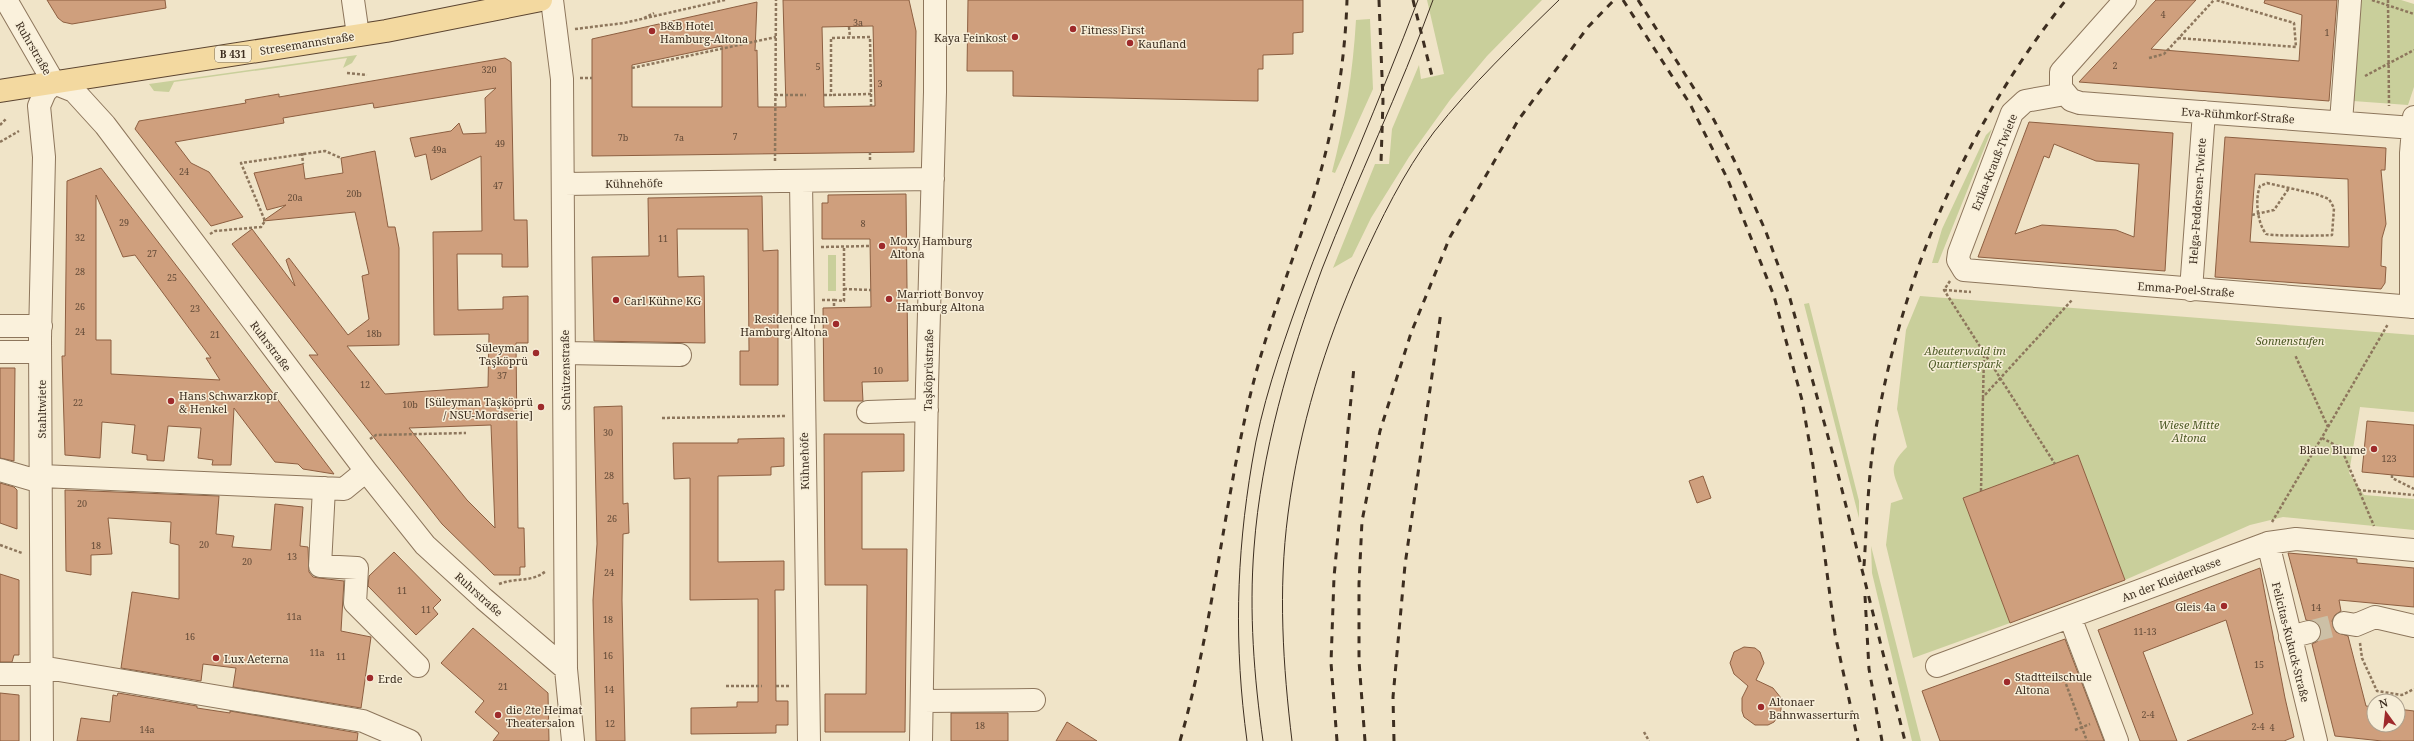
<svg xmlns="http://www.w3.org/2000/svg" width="2414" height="741" font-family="'Noto Serif',serif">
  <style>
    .green { fill: #c9cf9b }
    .building { fill: #cf9f7d; stroke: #8d5f41; fill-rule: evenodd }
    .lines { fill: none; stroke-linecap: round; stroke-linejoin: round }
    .minor-tunnel { stroke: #ccc0a6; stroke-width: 22; stroke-dasharray: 22 11; stroke-linecap: butt }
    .minor-casing { stroke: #8d765c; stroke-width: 24 }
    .major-casing { stroke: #5b4430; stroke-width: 24 }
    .path { stroke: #8d765c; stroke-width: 2.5; stroke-dasharray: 3 2; stroke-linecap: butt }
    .minor { stroke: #faf1dc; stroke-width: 22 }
    .major { stroke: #f3d9a0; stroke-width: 22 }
    .tram { stroke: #3d2e20; stroke-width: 1 }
    .rail { stroke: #3d2e20; stroke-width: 3; stroke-dasharray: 7 7; stroke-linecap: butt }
    .poi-dot { fill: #9e2a2b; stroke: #f7eed8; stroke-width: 1.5 }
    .labels { text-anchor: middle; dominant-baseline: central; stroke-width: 3; stroke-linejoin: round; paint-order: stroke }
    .number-label { font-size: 9px; fill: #624a37 }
    .shield { fill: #f7eed8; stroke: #756857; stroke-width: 1 }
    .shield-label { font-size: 10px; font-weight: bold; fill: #3d2e20 }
    .poi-label { font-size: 11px; fill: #3d2e20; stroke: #f7eed8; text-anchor: start }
    .street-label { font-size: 11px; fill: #3d2e20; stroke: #f7eed8 }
    .park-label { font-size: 11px; font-style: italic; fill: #4d5a26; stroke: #f7eed8 }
  </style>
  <rect width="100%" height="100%" fill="#f0e4c8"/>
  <path class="green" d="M1427 0H1542L1487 56 1450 100 1409 157 1371 218 1352 257 1333 268 1375 164H1389L1392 129 1419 65 1421 79 1444 74Z
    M2361 0H2401L2414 4V87L2408 105 2353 101Z
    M1370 19 1373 89 1335 173 1332 172C1345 121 1353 72 1356 20Z
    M357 55 352 63 343 68 347 58 174 82 169 92 154 91 149 84Z
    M1992 129 1938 263H1932L1942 229 1986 135Z
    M828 255H836V291H828Z
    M1920 296 2414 335V412L2360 407 2349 473 2364 495 2414 499V530L2283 517 2250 525 2125 580 2078 455 1963 498 2010 623 1913 658 1886 545 1891 503 1903 499C1894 473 1886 468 1907 447L1897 409 1906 330Z
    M1809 303 1859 501V518L1804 304Z
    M1871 546 1921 741H1912L1872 573Z"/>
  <path class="building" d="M47 0H165L166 8 72 24 63 22 58 18Z
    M783 0H909L916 31 914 152 592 156V39L757 2 755 51 757 50 758 107H786ZM873 26 875 106 824 107 822 27ZM722 46V107H632V65Z
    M968 0H1303V32L1293 33V54L1263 55V69H1258V101L1013 96V71H967Z
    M2156 0H2196L2151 49 2299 61 2302 15 2264 3 2265 0H2337L2329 101 2079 82Z
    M505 58 511 62 514 220H527L528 267H502V254H457L458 310 503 309V297L528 296V343H516L518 528H524L525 567H520V575H494L442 524 309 355H318L232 244 252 229 295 286 286 260 289 258 348 335 369 319 362 276 369 274 355 212 263 221 286 205 267 210 254 173 303 164 305 179 343 173 341 158 375 151 388 227H395L399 248V345L347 346 385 394 488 387 489 334 434 335 433 232 482 231 481 156 431 180 426 154 415 157 410 138 451 131 459 123 463 134 486 133 485 98 496 88 374 108 373 103 283 118 284 123 175 142 191 163 209 172 243 217 211 226 135 129 139 121 246 103 245 100 279 94V97ZM491 425 495 528 467 500 409 428Z
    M2029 122 2173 133 2165 271 1978 257ZM2054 144 2096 161 2139 164 2134 237 2116 230 2042 225 2015 234 2044 156 2049 158Z
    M2225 137 2386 148 2385 170H2381L2386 224 2382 238 2381 266 2386 267 2385 283 2381 289 2215 277ZM2255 174 2348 179 2349 247 2250 242Z
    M101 168 189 282 334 474 303 469 298 464 275 462 234 408 231 465H212L213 460 198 458 201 428 168 426 164 461 147 460V455L132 453 135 425 102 422 100 458 65 455 62 356H65L67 181ZM96 195 123 257 135 255 211 358H206L220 380 111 374V340H96Z
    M906 194 908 381 862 382 863 401H824L823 308 871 307 870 239H822V203H828V195Z
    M762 196 763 251 778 250V385H740V351H749L748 229H677L678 277 704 276 705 343 594 341 592 257 649 256 648 198Z
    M0 368H15L14 461 0 458Z
    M622 406 623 504 628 503 629 533 623 534 622 600 625 741H596L593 600 597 544 594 407Z
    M2367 421 2414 425V477L2362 472Z
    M824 434H904V471L862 472V549H907L905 732H825V694H866L867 585H825Z
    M784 438V466L771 467V475L718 476V562L784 561V590H775L776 701H788V725H776V733L691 734V708L737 707V702H758V599L690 600V478L674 479 673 443H738V439Z
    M2078 455 2125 580 2010 623 1963 498Z
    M1703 476 1711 498 1697 503 1689 481Z
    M0 483 14 487 17 490V529L0 523Z
    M65 490 219 496 216 534 234 536 232 547 271 550 275 504 303 507 300 546 308 547 309 572 313 577 319 578 344 581 341 631 371 637 361 708 233 687 236 668 203 664 201 681 121 668 132 592 179 599V545L170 543 171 522 108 518 112 554 91 555V575L66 571Z
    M394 552 441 600 433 608 438 614 416 635 368 586 369 576Z
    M2288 553 2357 559V563L2414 568V607L2339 600 2341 611 2335 615 2332 621 2336 632 2348 636 2366 706 2374 707V725H2398V709L2414 711V741H2382L2335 736 2312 644 2318 641 2321 629 2318 623 2306 620Z
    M2260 568 2285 698 2294 737 2284 741H2187L2253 714 2226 620 2143 652 2177 741H2140L2098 630Z
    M0 574 19 580V655H14L12 662H0Z
    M473 628 548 693 549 741H493L499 733 475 712 484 701 441 663Z
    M2065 639 2104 741H1940L1922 691Z
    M1744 647 1755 648 1760 652 1764 663 1756 680 1773 688 1781 698V711L1774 722 1768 725H1755L1744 717 1742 711V698L1748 686 1734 674 1730 663 1734 652Z
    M0 693 19 695V741H0Z
    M118 693 197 706V708L230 713V711L358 733 357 741H77L81 718 110 722 113 695 117 696Z
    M951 713H1008V741H951Z
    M1067 722 1097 741H1056Z"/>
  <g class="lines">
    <path class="minor-tunnel" d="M2309 632 2344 623"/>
    <g class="minor-casing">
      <path id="minor" d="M6 0 54 83 74 91 105 125 366 471 425 545 484 599 566 669
        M353 0 358 35
        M552 0 562 79 566 669 573 741
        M2125 0 2061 72V88L2071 100 2080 103 2414 128
        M2065 94 2025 101 2012 113 1959 253 1958 260 1964 270 2414 307
        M2341 122 2350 0
        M801 181 809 741
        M564 184 933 179
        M2191 290 2204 112
        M2411 307V153L2414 117
        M0 326H41
        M0 352H40
        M564 353 680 355
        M868 412 927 410
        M0 470 41 482
        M41 476 344 489 366 471
        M324 488 320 566 357 568 355 603 418 666
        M2268 543 2316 741
        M2070 617 2117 741
        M2344 623 2356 625 2375 617 2414 626
        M2290 637 2309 632
        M1937 666 2268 543 2296 539 2414 550
        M41 667 363 721 410 741
        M0 674H41
        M922 701 1034 700
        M42 741 40 338 44 157 39 106 45 92 54 83
        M921 741 927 386 935 92V0"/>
    </g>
    <g class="major-casing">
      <path id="major" d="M0 91 386 31 541 0"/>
    </g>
    <path class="path" d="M2372 0 2414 14
      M2388 0 2389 106
      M644 18 654 13
      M849 27 850 37
      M575 29 624 23 725 0
      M2178 38 2296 47 2294 23 2216 0
      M2149 58 2164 54 2214 0
      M632 68 776 37
      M347 73 367 75
      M2365 76 2414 50
      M580 78H592
      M871 94V106
      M775 95H806
      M824 95H831V38L870 37 871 94 831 95
      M0 125 7 118
      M0 142 19 131
      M870 152V161
      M302 153 303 164
      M775 161 776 0
      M2267 183 2316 194 2329 199 2334 208 2332 235C2324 236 2270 236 2266 234 2257 222 2255 199 2260 186Z
      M2252 215 2274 210 2289 188
      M210 234 215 231 261 227 265 221 241 163 325 151 341 158
      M821 247 870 246
      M1950 281 1944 290 2055 464
      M844 289 871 290
      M1944 290 1971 292
      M822 300H834V307
      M834 300 844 301V247
      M1984 355 1983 397 2072 300
      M662 418 785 416
      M2328 427 2388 324
      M2322 438 2341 448 2374 526
      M370 439 376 435 466 433
      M2392 475V478L2414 489
      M2358 490 2414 495
      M1981 491 1983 397
      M2272 522 2328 427 2295 355
      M0 545 22 553
      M499 584C517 577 531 583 546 571
      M2360 643 2362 658 2377 691 2402 695 2414 689
      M2066 684 2087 741
      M726 686H762
      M776 686H790
      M2075 730 2090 724
      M1644 732 1649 741"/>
    <use href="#minor" class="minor"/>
    <use href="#major" class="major"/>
    <path class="tram" d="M1247 741C1234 645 1236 558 1252 463 1261 407 1280 352 1299 299 1336 198 1380 100 1418 0
      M1263 741C1254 677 1249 612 1254 548 1261 453 1289 358 1322 269 1357 179 1400 91 1433 0
      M1292 741C1283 666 1278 590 1288 514 1299 428 1325 344 1360 265 1381 219 1403 173 1434 132 1471 85 1516 42 1559 0"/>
    <path class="rail" d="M1379 0 1383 101 1381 163
      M1413 0 1432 76
      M1623 0 1690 104 1728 180 1774 296 1802 400 1812 458 1835 634 1858 741
      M1638 0 1714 120 1737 166 1766 232 1789 295 1835 462 1905 741
      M1864 566C1867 521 1868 474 1876 428 1903 273 1967 124 2066 0
      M1865 596 1869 669 1882 741
      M1180 741C1213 627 1223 508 1251 392 1268 323 1295 256 1316 188 1334 127 1345 64 1347 0
      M1337 741 1331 663 1334 577 1354 367
      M1365 741 1359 661V584L1362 521 1380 431 1411 333 1450 237 1519 119 1588 27 1614 0
      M1394 741 1393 697 1405 565 1441 312"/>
  </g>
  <g class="poi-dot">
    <circle cx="1073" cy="29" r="4"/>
    <circle cx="652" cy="31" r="4"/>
    <circle cx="1015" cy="37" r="4"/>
    <circle cx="1130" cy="43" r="4"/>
    <circle cx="882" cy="246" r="4"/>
    <circle cx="889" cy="299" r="4"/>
    <circle cx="616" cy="300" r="4"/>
    <circle cx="836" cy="324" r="4"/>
    <circle cx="536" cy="353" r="4"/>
    <circle cx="171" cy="401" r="4"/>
    <circle cx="541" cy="407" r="4"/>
    <circle cx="2374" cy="449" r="4"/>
    <circle cx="2224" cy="606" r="4"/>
    <circle cx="216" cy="658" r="4"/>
    <circle cx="370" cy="678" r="4"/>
    <circle cx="2007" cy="682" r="4"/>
    <circle cx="1761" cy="707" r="4"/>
    <circle cx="498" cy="715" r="4"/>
  </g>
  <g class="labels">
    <g class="number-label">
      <text x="2163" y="14">4</text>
      <text x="858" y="22">3a</text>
      <text x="2327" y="32">1</text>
      <text x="2115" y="65">2</text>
      <text x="818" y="66">5</text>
      <text x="489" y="69">320</text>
      <text x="880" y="83">3</text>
      <text x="735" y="136">7</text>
      <text x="623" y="137">7b</text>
      <text x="679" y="137">7a</text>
      <text x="500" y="143">49</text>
      <text x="439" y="149">49a</text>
      <text x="184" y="171">24</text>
      <text x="498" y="185">47</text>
      <text x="354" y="193">20b</text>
      <text x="295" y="197">20a</text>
      <text x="124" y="222">29</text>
      <text x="863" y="223">8</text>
      <text x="80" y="237">32</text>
      <text x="663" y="238">11</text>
      <text x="152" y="253">27</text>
      <text x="80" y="271">28</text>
      <text x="172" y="277">25</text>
      <text x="80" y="306">26</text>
      <text x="195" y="308">23</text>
      <text x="80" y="331">24</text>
      <text x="374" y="333">18b</text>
      <text x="215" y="334">21</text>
      <text x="878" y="370">10</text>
      <text x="502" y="375">37</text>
      <text x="365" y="384">12</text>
      <text x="78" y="402">22</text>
      <text x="410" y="404">10b</text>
      <text x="608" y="432">30</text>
      <text x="2389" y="458">123</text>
      <text x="609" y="475">28</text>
      <text x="82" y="503">20</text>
      <text x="612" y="518">26</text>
      <text x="204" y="544">20</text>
      <text x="96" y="545">18</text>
      <text x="292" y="556">13</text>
      <text x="247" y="561">20</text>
      <text x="609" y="572">24</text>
      <text x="402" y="590">11</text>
      <text x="2316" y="607">14</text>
      <text x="426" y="609">11</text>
      <text x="294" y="616">11a</text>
      <text x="608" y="619">18</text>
      <text x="2145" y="631">11-13</text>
      <text x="190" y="636">16</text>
      <text x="317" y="652">11a</text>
      <text x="608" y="655">16</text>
      <text x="341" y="656">11</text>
      <text x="2259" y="664">15</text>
      <text x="503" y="686">21</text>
      <text x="609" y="689">14</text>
      <text x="2148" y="714">2-4</text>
      <text x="610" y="723">12</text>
      <text x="980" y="725">18</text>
      <text x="2258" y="726">2-4</text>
      <text x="2272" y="727">4</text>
      <text x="147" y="729">14a</text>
    </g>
    <rect class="shield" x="215" y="46" width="36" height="16" rx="3"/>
    <g class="shield-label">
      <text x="233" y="54">B 431</text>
    </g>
    <g class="poi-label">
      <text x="660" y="25">B&amp;B Hotel<tspan x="660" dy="13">Hamburg-Altona</tspan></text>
      <text x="1081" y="29">Fitness First</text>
      <text x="1007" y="37" text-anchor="end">Kaya Feinkost</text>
      <text x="1138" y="43">Kaufland</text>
      <text x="890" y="240">Moxy Hamburg<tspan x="890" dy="13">Altona</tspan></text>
      <text x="897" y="293">Marriott Bonvoy<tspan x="897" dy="13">Hamburg Altona</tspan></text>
      <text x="624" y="300">Carl Kühne KG</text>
      <text x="828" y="318" text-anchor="end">Residence Inn<tspan x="828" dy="13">Hamburg Altona</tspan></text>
      <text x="528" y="347" text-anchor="end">Süleyman<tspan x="528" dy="13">Taşköprü</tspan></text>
      <text x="179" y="395">Hans Schwarzkopf<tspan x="179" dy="13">&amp; Henkel</tspan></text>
      <text x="533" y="401" text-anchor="end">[Süleyman Taşköprü<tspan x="533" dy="13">/ NSU-Mordserie]</tspan></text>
      <text x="2366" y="449" text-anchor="end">Blaue Blume</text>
      <text x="2216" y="606" text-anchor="end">Gleis 4a</text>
      <text x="224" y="658">Lux Aeterna</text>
      <text x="2015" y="676">Stadtteilschule<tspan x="2015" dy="13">Altona</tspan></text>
      <text x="378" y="678">Erde</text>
      <text x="1769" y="701">Altonaer<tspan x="1769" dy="13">Bahnwasserturm</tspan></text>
      <text x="506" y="709">die 2te Heimat<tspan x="506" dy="13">Theatersalon</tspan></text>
    </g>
    <g class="street-label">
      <text transform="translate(307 43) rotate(-9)">Stresemannstraße</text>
      <text transform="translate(34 48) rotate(60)">Ruhrstraße</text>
      <text transform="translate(2238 115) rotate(4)">Eva-Rühmkorf-Straße</text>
      <text transform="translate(1994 162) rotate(-68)">Erika-Krauß-Twiete</text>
      <text transform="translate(634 183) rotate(-1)">Kühnehöfe</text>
      <text transform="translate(2197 201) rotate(-86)">Helga-Feddersen-Twiete</text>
      <text transform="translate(2186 289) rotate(4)">Emma-Poel-Straße</text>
      <text transform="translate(271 346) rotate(53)">Ruhrstraße</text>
      <text transform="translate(565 370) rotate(-91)">Schützenstraße</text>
      <text transform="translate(928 370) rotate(-89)">Taşköprüstraße</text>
      <text transform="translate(41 409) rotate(-90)">Stahltwiete</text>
      <text transform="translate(804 461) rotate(-91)">Kühnehöfe</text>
      <text transform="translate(2171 579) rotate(-21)">An der Kleiderkasse</text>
      <text transform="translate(479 594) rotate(42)">Ruhrstraße</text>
      <text transform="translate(2291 642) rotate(76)">Felicitas-Kukuck-Straße</text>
    </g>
    <g class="park-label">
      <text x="2290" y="340">Sonnenstufen</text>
      <text x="1965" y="350">Abeuterwald im<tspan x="1965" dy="13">Quartierspark</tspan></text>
      <text x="2189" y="424">Wiese Mitte<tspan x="2189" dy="13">Altona</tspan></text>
    </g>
  </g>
  <g transform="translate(2386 713) rotate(345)"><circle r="19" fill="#f7eed8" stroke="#ada18e"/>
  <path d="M0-3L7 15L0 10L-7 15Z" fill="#9e2a2b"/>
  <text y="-6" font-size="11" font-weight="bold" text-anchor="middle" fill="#3d2e20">N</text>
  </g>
</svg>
